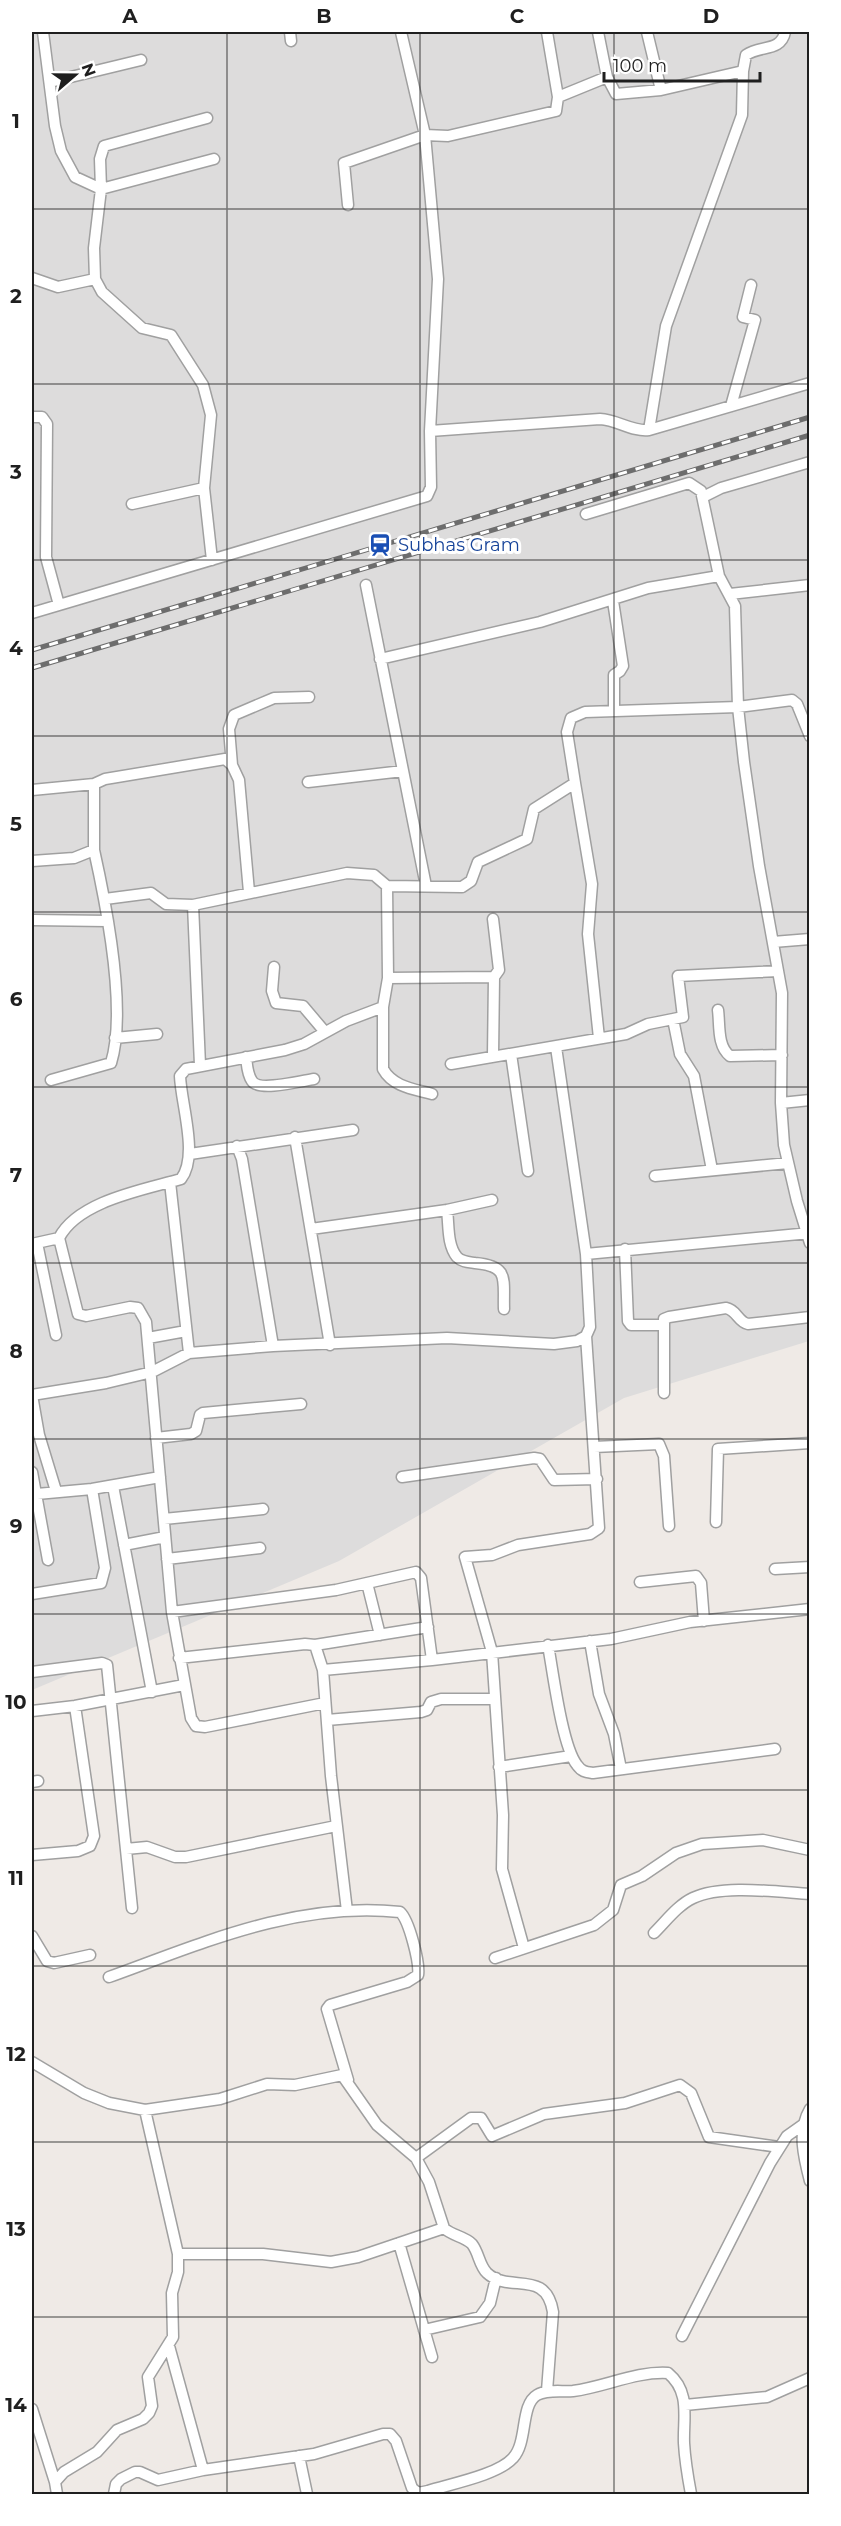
<svg xmlns="http://www.w3.org/2000/svg" width="841" height="2526" font-family="Montserrat,sans-serif">
  <style>
    .residential { fill: #dddcdc }
    .lines { fill: none; stroke-linecap: round; stroke-linejoin: round }
    .street-casing { stroke: #a0a0a0; stroke-width: 13 }
    .street { stroke: #fff; stroke-width: 10 }
    .rail-casing { stroke: #6d6d6d; stroke-width: 5 }
    .rail { stroke: #fff; stroke-width: 3; stroke-dasharray: 9; stroke-linecap: butt }
    .grid { fill: none; stroke: #1f1f1f; stroke-width: 1.5; stroke-opacity: 0.55 }
    .labels { text-anchor: middle; dominant-baseline: central; stroke-width: 6; stroke-linejoin: round; paint-order: stroke }
    .transit-label { font-size: 18px; fill: #164399; stroke: #fff; text-anchor: start }
    .neatline { fill: none; stroke: #1f1f1f; stroke-width: 2 }
    .grid-label { font-size: 20px; text-anchor: middle; font-weight: bold; fill: #1f1f1f }
  </style>
  <rect width="100%" height="100%" fill="#efeae6"/>
  <path class="residential" d="M32 32H809V1341L624 1398 339 1561 32 1690Z"/>
  <g class="lines">
    <g class="street-casing">
      <path id="street" d="M43 32 55 126 61 151 75 177 101 189 214 159
        M290 32 291 41
        M598 32 607 77
        M647 32 661 90
        M743 71 746 55C760 45 781 52 785 32
        M50 82 141 60
        M558 97 607 77 616 94 661 90 743 71 742 115 666 326 649 430 810 383
        M207 118 104 146 100 159 101 189 94 248 95 279 102 292 142 328 171 335 203 385 211 415 204 488 212 560
        M348 205 344 163 425 135 448 136 556 111 558 97 547 32
        M32 278 58 287 95 279
        M731 406 755 320 743 317 751 285
        M32 417H42L47 424 46 557 59 605
        M430 431 600 419C618 420 632 432 649 430
        M703 497 721 488 810 462
        M132 504 204 488
        M586 514 689 483 701 491 719 576 735 606 738 707 744 762 759 866 782 993 781 1103 784 1145 797 1201 810 1243
        M366 585 426 886
        M730 594 810 585
        M613 601 623 666 620 671 614 675V711
        M32 613 427 496 431 487 430 431 438 279 425 135 401 32
        M380 659 540 622 648 588 719 576
        M232 765 229 729 234 715 274 698 309 697
        M308 782 403 771
        M575 783 592 884 588 934 599 1038
        M32 790 94 784
        M32 861 74 858 94 850V784L105 779 225 759 232 765 239 780 249 892
        M387 886 388 978 383 1007V1069C393 1087 414 1089 432 1094
        M105 899 151 893 166 904 193 905 347 873 374 875 387 886 462 887 471 881 478 862 527 839 534 809 575 783 567 732 571 718 585 712 738 707 792 700 797 704 810 736
        M193 905 200 1065
        M33 920 107 921
        M773 942 810 939
        M274 967 272 991 276 1003 303 1006 325 1032
        M388 978 494 977 499 970 493 919
        M718 1010C720 1025 717 1046 730 1056L782 1055
        M673 1019 680 1054 694 1076 712 1170
        M115 1038 157 1034
        M556 1047 586 1254
        M511 1054 528 1171
        M493 1056 494 977
        M246 1057C247 1064 247 1074 252 1081 259 1092 301 1081 314 1079
        M451 1064 626 1034 648 1024 683 1017 678 976 778 971
        M51 1080 111 1063C127 1011 106 904 94 850
        M781 1103 810 1100
        M295 1137 330 1345
        M237 1146 242 1159 273 1346
        M190 1154 353 1130
        M655 1176 788 1163
        M170 1182 189 1353
        M447 1210C449 1225 447 1245 457 1257 462 1262 468 1262 475 1263 510 1266 503 1279 504 1309
        M311 1229 447 1210 492 1200
        M37 1243 56 1335
        M32 1244 59 1238
        M625 1249 628 1321 631 1325H664
        M148 1338 186 1331
        M664 1393V1319L669 1317 726 1308C737 1310 738 1322 748 1324L810 1317
        M32 1395 106 1383 152 1372 189 1353 273 1346 447 1338 554 1344 577 1341 586 1336 590 1327 586 1254 810 1233
        M32 1395 39 1435 56 1491
        M156 1438 191 1434 196 1431 200 1415 203 1413 301 1404
        M594 1447 659 1444 664 1456 669 1526
        M32 1472 48 1560
        M402 1477 534 1458 540 1459 554 1480 597 1479
        M113 1486 152 1692
        M37 1494 92 1489 160 1477
        M164 1519 263 1509
        M716 1522 718 1449 810 1443
        M124 1545 165 1537
        M167 1559 260 1548
        M775 1569 810 1567
        M640 1582 696 1576 701 1583 704 1621
        M367 1583 380 1635
        M32 1594 101 1583 105 1568 92 1489
        M172 1612 336 1590 416 1572 421 1578 432 1660
        M590 1641 599 1694 614 1734 621 1769
        M315 1645 428 1627
        M548 1645C553 1672 562 1746 577 1765 582 1772 586 1772 593 1773L775 1749
        M179 1658 305 1644 315 1645 323 1670
        M32 1672 102 1663 107 1665 132 1908
        M325 1703 205 1727 196 1726 191 1718 172 1612 146 1322 138 1308 130 1307 86 1316 78 1314 59 1238C78 1201 143 1190 181 1179 199 1156 181 1104 180 1076L186 1069 285 1050 304 1044 346 1021 383 1007
        M32 1711 75 1706 184 1685
        M327 1720 421 1712 427 1710 431 1702 441 1699H494
        M499 1767 571 1756
        M32 1782 38 1781
        M126 1849 147 1847 175 1857H186L336 1826
        M32 1855 78 1851 90 1846 94 1836 75 1706
        M347 1911 331 1776 323 1670 432 1660 611 1639 690 1622 810 1609
        M654 1933C666 1921 678 1905 693 1898 722 1884 777 1892 810 1894
        M32 1936 47 1961 54 1963 90 1955
        M524 1948 502 1869 503 1815 492 1652 465 1557 492 1555 518 1545 590 1534 599 1528 586 1336
        M495 1958 594 1925 613 1910 621 1885 642 1876 676 1853 702 1844 763 1840 810 1850
        M109 1977C203 1943 297 1901 400 1912 409 1920 420 1963 418 1975L407 1982 330 2005 327 2009 348 2080
        M32 2062 84 2093 109 2103 145 2110 220 2099 267 2084 295 2085 342 2075 377 2125 416 2158 429 2182 444 2228C452 2236 464 2236 472 2244 479 2253 479 2265 487 2273 509 2294 546 2268 553 2312L547 2391
        M810 2109C797 2131 804 2158 810 2181
        M416 2158 471 2118H481L492 2136 544 2114 625 2103 680 2085 691 2093 709 2137 779 2147
        M399 2243 432 2357
        M178 2254H263L331 2262 358 2257 444 2228
        M424 2330 480 2317 490 2303 496 2278
        M682 2336 770 2163 787 2136 804 2124
        M169 2346 203 2470
        M685 2405 767 2397 810 2378
        M32 2409 55 2482
        M299 2456 307 2494
        M57 2494 55 2482 64 2472 97 2452 117 2430 143 2419 149 2413 152 2406 148 2377 173 2337 172 2293 178 2272V2254L145 2110
        M114 2494 116 2484 121 2479 135 2472H140L158 2480 203 2470 314 2454 383 2434H390L396 2441 412 2488 418 2493 428 2491C450 2484 498 2475 513 2458 528 2442 520 2405 537 2395 547 2389 562 2392 573 2391 605 2387 636 2371 668 2373 691 2392 683 2418 684 2443 685 2461 688 2478 691 2494"/>
    </g>
    <use href="#street" class="street"/>
    <g class="rail-casing">
      <path id="rail" d="M32 650 810 417
        M32 668 810 435"/>
    </g>
    <use href="#rail" class="rail"/>
  </g>
  <path class="grid" d="M227 32V2494M420 32V2494M614 32V2494M32 209H810M32 384H810M32 560H810M32 736H810M32 912H810M32 1087H810M32 1263H810M32 1439H810M32 1614H810M32 1790H810M32 1966H810M32 2142H810M32 2317H810"/>
  <defs>
    <g id="station-bare" transform="scale(1.8)"><path d="M-3-6H3Q5-6 5-4V2Q5 4 3 4L4.5 6H3L1.5 4h-3L-3 6H-4.5L-3 4Q-5 4-5 2V-4Q-5-6-3-6ZM-3.5-4v3h7v-3ZM-3.5 1v1.5H-2V1ZM2 1v1.5H3.5V1Z" fill="#1a4fb4" stroke="#fff" stroke-width="2.5" paint-order="stroke"/></g>
  </defs>
  <g fill-rule="evenodd">
    <use href="#station-bare" x="380" y="545"/>
  </g>
  <g class="labels">
    <g class="transit-label">
      <text x="398" y="545">Subhas Gram</text>
    </g>
  </g>
  <rect width="841" height="2526" fill="none" stroke="#ffffff" stroke-width="66"/>
  <g transform="translate(75 75) rotate(70)" stroke="#ffffff" stroke-width="4.5" paint-order="stroke">
  <path d="M0-4.5L10 22L0 15L-10 22Z" fill="#1f1f1f"/>
  <text y="-9" font-size="16" font-weight="bold" text-anchor="middle" fill="#1f1f1f">N</text>
  </g>
  <path d="M604 72v9h156v-9" fill="none" stroke="#1f1f1f" stroke-width="3"/>
  <text x="613" y="72" font-size="18" fill="#1f1f1f" stroke="#ffffff" stroke-width="4.5" paint-order="stroke">100 m</text>
  <rect x="33" y="33" width="775" height="2460" class="neatline"/>
  <g class="grid-label">
    <text x="130" y="23">A</text>
    <text x="324" y="23">B</text>
    <text x="517" y="23">C</text>
    <text x="711" y="23">D</text>
    <text x="16" y="128">1</text>
    <text x="16" y="303">2</text>
    <text x="16" y="479">3</text>
    <text x="16" y="655">4</text>
    <text x="16" y="831">5</text>
    <text x="16" y="1006">6</text>
    <text x="16" y="1182">7</text>
    <text x="16" y="1358">8</text>
    <text x="16" y="1533">9</text>
    <text x="16" y="1709">10</text>
    <text x="16" y="1885">11</text>
    <text x="16" y="2061">12</text>
    <text x="16" y="2236">13</text>
    <text x="16" y="2412">14</text>
  </g>
</svg>
